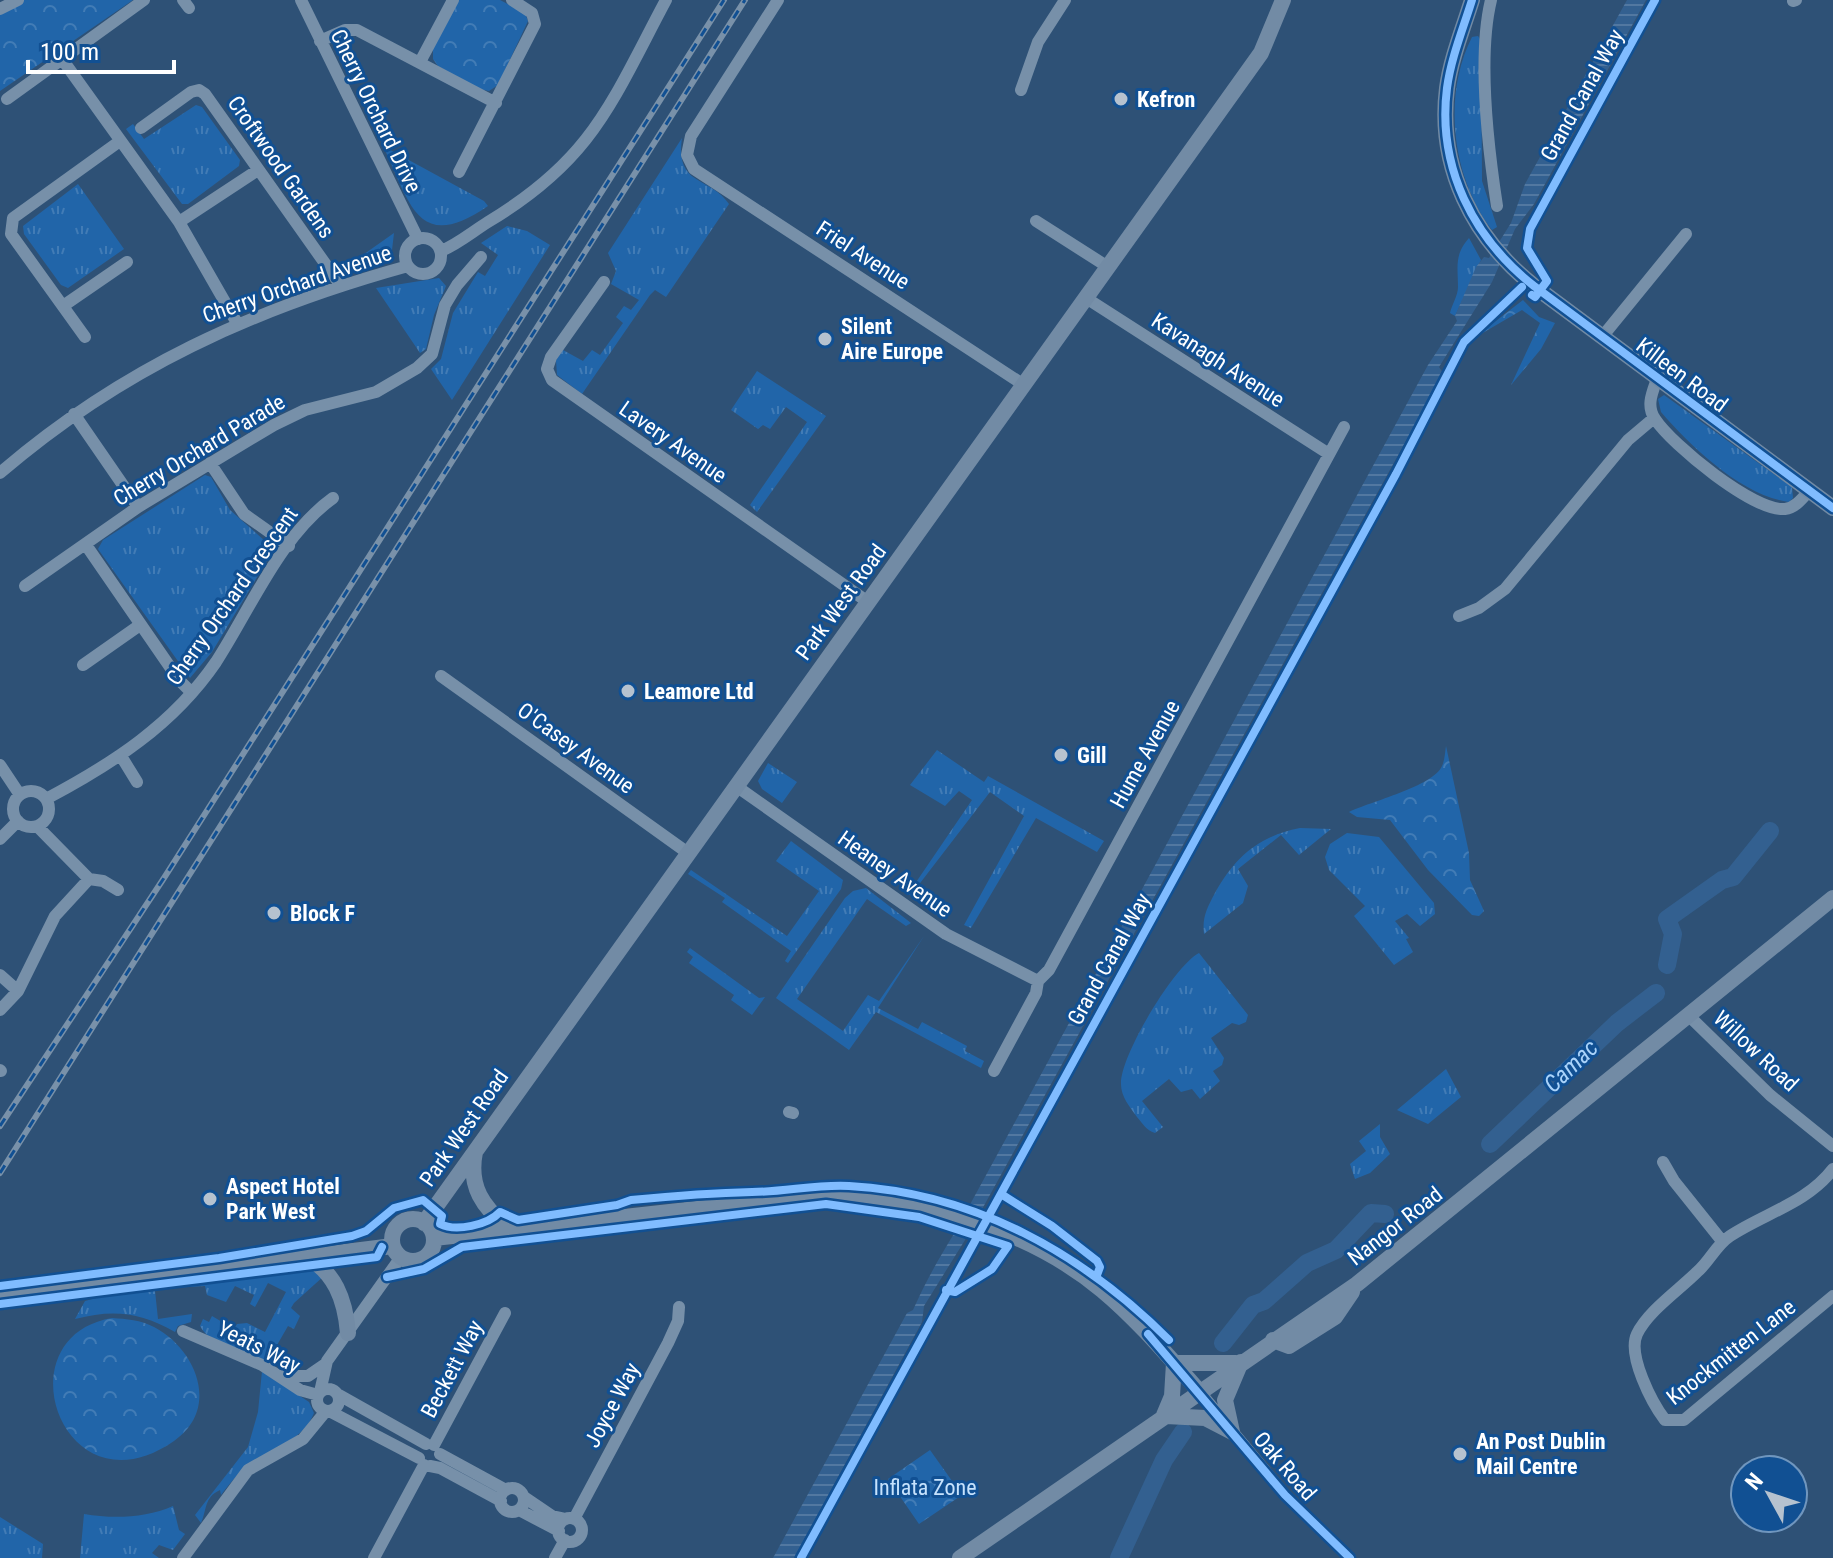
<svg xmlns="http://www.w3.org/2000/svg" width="1833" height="1558" font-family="'Roboto Condensed',sans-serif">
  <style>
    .grass { fill: url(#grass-tufts) }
    .forest { fill: url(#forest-crowns) }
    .water { fill: url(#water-rules) }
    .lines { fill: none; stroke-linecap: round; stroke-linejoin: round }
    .river { stroke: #336090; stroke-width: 18 }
    .street { stroke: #7790a9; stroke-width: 12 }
    .secondary { stroke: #728ba5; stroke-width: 16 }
    .rail-casing { stroke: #7991a9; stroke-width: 6 }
    .rail { stroke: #115093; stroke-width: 3; stroke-dasharray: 9; stroke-linecap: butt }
    .cycleway-casing { stroke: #115093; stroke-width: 13 }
    .cycleway { stroke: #80bcff; stroke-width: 8 }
    .poi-dot { fill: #b6c2cf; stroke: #115093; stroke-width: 3 }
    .labels { text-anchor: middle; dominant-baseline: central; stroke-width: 6; stroke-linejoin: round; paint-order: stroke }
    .street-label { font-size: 22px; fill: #fff; stroke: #115093 }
    .poi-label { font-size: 22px; font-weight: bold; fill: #fff; stroke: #115093; text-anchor: start }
    .park-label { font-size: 22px; fill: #c6e2fd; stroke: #115093 }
    .water-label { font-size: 24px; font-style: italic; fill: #aad3fa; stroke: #115093 }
  </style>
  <defs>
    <pattern id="grass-tufts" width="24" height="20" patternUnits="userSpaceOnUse" patternTransform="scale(2)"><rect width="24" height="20" fill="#2165a9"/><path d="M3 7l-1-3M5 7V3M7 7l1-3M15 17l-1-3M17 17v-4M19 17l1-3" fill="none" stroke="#427cb6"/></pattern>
    <pattern id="forest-crowns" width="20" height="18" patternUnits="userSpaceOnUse" patternTransform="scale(2)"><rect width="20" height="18" fill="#2165a9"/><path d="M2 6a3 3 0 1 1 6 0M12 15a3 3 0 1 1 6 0" fill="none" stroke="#427cb6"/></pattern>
    <pattern id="water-rules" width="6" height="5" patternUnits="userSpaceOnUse" patternTransform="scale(2)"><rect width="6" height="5" fill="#336090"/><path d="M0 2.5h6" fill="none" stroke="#5278a1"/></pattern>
  </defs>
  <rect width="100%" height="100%" fill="#2e5176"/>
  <path class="grass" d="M1478 36 1481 41 1482 181 1497 227 1492 230C1452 178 1442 96 1472 37Z
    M196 105 202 107 240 160 239 166 188 204H182L126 129 133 124 144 139Z
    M682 138C675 187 709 175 729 204L666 297 655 290 650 295 582 394 557 375 556 360 563 350 583 361 592 350 600 355 623 323 616 317 624 306 631 310 639 300 611 284 616 271 608 253Z
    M383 146 484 201 488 206C417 255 410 202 383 146Z
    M78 184 124 249 68 288 61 285 24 234 23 226Z
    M507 226 527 231 550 245 452 400 431 369 441 359 453 313 478 272 485 276 498 255 481 243Z
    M394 233 392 250 377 261 343 273V269Z
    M1469 238 1481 260 1455 316 1450 313C1452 304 1458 296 1458 287 1458 267 1454 255 1469 238Z
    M439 278 446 286 434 315 426 349 420 353 376 288Z
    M757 371 826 416 757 512 750 505 807 422 786 407 770 429 763 425 758 429 731 410Z
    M1664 395 1792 487 1793 498 1789 502C1743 496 1692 448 1661 412L1658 399Z
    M205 475 211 477 230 510 274 549 212 652 190 678 98 549 103 540Z
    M937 750 984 782 988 776 1104 841 1097 852 1036 818 971 928 964 925 1024 816 990 792 914 891 913 897 908 894 972 800 959 791 945 806 910 785Z
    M768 763 797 782 782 803 762 789 758 781Z
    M1300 828 1331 829 1299 855 1281 835 1238 869 1248 886 1243 903 1204 934C1202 917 1207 908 1215 893 1235 857 1259 836 1300 828Z
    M1347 833 1379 837 1434 903 1435 914 1420 926 1407 914 1395 921 1409 938 1406 939 1413 952 1394 965 1354 916 1365 906 1329 870 1325 857 1330 844Z
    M791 841 843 880 841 889 788 963 785 961 791 951 722 902 725 898 688 874 691 870 787 936 819 891 776 861Z
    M866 888 911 923 906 926 867 899 797 999 843 1031 868 995 879 1001 924 936 878 1008 918 1029 922 1022 967 1046 965 1051 984 1061 981 1068 876 1012 849 1050 776 998 845 898 853 891Z
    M690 948 759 998 765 997 752 1015 731 1000 734 995 689 963 693 957 687 952Z
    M1199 953 1248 1015 1246 1022 1239 1025 1232 1023 1211 1038 1224 1058 1222 1065 1213 1071 1220 1081 1200 1099 1192 1089 1181 1092 1169 1079 1142 1101 1163 1127 1155 1133C1146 1130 1143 1124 1137 1117 1130 1107 1121 1097 1121 1084 1120 1056 1174 966 1199 953Z
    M1446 1069 1461 1097 1428 1124 1397 1110Z
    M1380 1124V1137L1390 1154 1370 1173 1355 1179 1350 1164 1366 1151 1359 1141Z
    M314 1267 325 1275 294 1303 291 1308 300 1316 294 1329 288 1326 273 1352 278 1356 269 1361C247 1354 212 1348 200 1326L203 1319 209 1322 212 1316 234 1329 237 1324 247 1323 265 1332 286 1292 268 1283 255 1307 250 1304 254 1295 235 1286 226 1302 207 1295 205 1286 171 1288 211 1279Z
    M122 1291H155L158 1319 192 1314 191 1322 178 1326 175 1332C140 1312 113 1309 75 1319L85 1301Z
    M262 1371 309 1402 314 1413C303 1441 274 1447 251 1463 239 1472 230 1483 221 1495L220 1490C204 1497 207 1510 201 1523L195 1515 248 1447 258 1412Z
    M173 1506 179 1530 185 1534 173 1550 159 1545 152 1553 159 1558H80L84 1514C113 1519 146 1518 173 1506Z
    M0 1517 43 1544 42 1558H0Z"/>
  <path class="forest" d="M24 0H133L0 91V12Z
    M459 0H500L525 13 528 21 498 85 489 91 479 89 438 66 433 59V49Z
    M1523 300 1539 317 1555 323 1541 349 1511 385 1540 323 1522 310 1474 338Z
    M1446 746 1469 853 1470 880 1484 911 1479 916 1472 915 1428 870 1390 820 1357 817 1349 812C1369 802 1434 786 1442 766 1445 760 1445 752 1446 746Z
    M112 1318C126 1319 141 1320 154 1327 196 1349 221 1408 174 1441 63 1518 0 1337 112 1318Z
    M930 1450 962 1495 919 1524 888 1479Z"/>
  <path class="water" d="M1627 0H1646L1534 204 1515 229 1492 282 1439 367 1443 373 1439 381 965 1240 924 1306 922 1322 794 1558H773L907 1313 913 1310C926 1281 939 1258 955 1232L1428 365 1457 321 1455 316 1476 267 1484 257 1489 258 1511 223 1525 184Z"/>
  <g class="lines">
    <path class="river" d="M1667 965 1673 934 1667 919 1722 880 1733 877 1770 831
      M1490 1144 1617 1023 1656 993
      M1223 1343 1253 1305 1264 1301 1307 1263 1336 1250 1371 1213 1385 1214
      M1119 1558 1164 1460 1183 1432"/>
    <path class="street" d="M183 0 189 8
      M301 0 418 239
      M778 0 691 136 687 155 694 169 1024 385
      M1491 0C1477 58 1488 147 1497 206
      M1793 1 1796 0
      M0 9 18 0
      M320 41 345 30H357L496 103
      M62 59 179 222 237 323
      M420 62 453 0
      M1021 90 1038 42 1065 0
      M7 99 144 0
      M141 128 191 92 199 90 205 94 341 286
      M459 172 535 24 532 13 512 0
      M1036 221 1108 267
      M179 222 258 170
      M405 256a18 18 0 1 1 36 0a18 18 0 1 1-36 0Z
      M441 251C458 244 472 232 488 222 593 159 611 103 666 0
      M604 282 551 357 547 369 552 380 868 602
      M1086 298 1329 454
      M63 306 127 262
      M85 337 11 234 13 218 120 141
      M1602 337 1686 234
      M1657 379C1652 393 1646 406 1655 419 1672 445 1754 512 1785 509 1795 508 1802 499 1809 491
      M74 414 138 507
      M210 463 244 514 289 546
      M0 473C122 368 253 309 408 266
      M86 545 179 680 192 693
      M25 586 138 507 274 425 305 410 376 392 417 368 432 354 445 305 457 285 481 257
      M1459 616 1479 608 1505 589 1628 440 1654 418
      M83 665 140 625
      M441 676 688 853
      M121 756 137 782
      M0 765 20 795
      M736 786 946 934 1038 981
      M13 809a18 18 0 1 1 36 0a18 18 0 1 1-36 0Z
      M46 799C112 764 173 725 216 662 251 608 280 536 333 498
      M37 826 89 879
      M0 839 18 821
      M89 879 103 881 118 890
      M0 975 18 991
      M0 1010 18 991 55 916 89 879
      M1689 1016 1770 1095 1833 1146
      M0 1070 1 1071
      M994 1071 1036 993 1038 981 1049 970 1344 427
      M789 1112 793 1113
      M1663 1162 1674 1181 1722 1241
      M1833 1169C1807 1203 1765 1213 1730 1236 1716 1245 1710 1261 1697 1272 1679 1290 1648 1311 1637 1334 1627 1355 1652 1403 1665 1420H1684L1833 1296
      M183 1331 262 1365 300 1390 318 1395
      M279 1376H308L324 1365
      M317 1400a11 11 0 1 1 22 0a11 11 0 1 1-22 0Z
      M1199 1391 1285 1495 1350 1558
      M320 1392 327 1361 401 1257
      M339 1395 426 1444
      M329 1411 419 1458
      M434 1445 505 1313
      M440 1454 506 1490
      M430 1466 440 1468 501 1501
      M500 1500a12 12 0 1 1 24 0a12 12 0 1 1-24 0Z
      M524 1497 552 1516 566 1519
      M519 1510 559 1531
      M558 1530a12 12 0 1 1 24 0a12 12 0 1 1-24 0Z
      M574 1519 668 1343 678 1321 679 1307
      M183 1558 248 1470 303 1439 326 1411
      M374 1558 424 1465
      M555 1558 565 1540"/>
    <path class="secondary" d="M1472 0C1463 29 1451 58 1447 88 1437 167 1473 238 1534 286L1833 508
      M475 1152C468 1187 483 1207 509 1229
      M392 1240a21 21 0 1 1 42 0a21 21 0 1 1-42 0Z
      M424 1223 1261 53 1283 0
      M434 1238 786 1199C895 1194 1015 1218 1102 1290 1138 1320 1168 1356 1199 1391
      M304 1255C335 1272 345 1299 348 1333
      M0 1295 393 1246
      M1273 1340 1289 1346 1335 1317 1352 1292
      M1174 1363H1236
      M1164 1415 1172 1396 1174 1363
      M1166 1416 1205 1418 1232 1432
      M1232 1432 1225 1400 1241 1362
      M960 1558 1357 1284 1833 898"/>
    <g class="rail-casing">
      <path id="rail" d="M0 1126 164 878 724 0
        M0 1173 745 0"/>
    </g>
    <use href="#rail" class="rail"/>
    <g class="cycleway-casing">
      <path id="cycleway" d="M1472 0C1463 29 1451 58 1447 88 1437 167 1473 238 1534 286L1833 508
        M1532 295 1535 297 1547 281 1527 248 1530 229 1655 0
        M1001 1194 1052 1226 1097 1261 1100 1267 1097 1275
        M387 1277 424 1269 462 1247 826 1204 919 1217 1008 1246 992 1269 955 1292 946 1290
        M0 1286 219 1258 352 1236 366 1231 394 1208 423 1200 442 1216 440 1224C456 1232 488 1225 500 1212L518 1220 617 1205 631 1200C673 1196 711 1193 752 1192 785 1192 817 1184 849 1186 975 1193 1082 1253 1169 1340
        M0 1304 377 1257 382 1247
        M1148 1334 1285 1495 1350 1558
        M801 1558 1396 474 1464 342 1522 287"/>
    </g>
    <use href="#cycleway" class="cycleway"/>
  </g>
  <g class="poi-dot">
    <circle cx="1121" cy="99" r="8"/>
    <circle cx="825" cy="339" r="8"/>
    <circle cx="628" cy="691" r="8"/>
    <circle cx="1061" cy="755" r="8"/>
    <circle cx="274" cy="913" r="8"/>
    <circle cx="210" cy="1199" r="8"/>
    <circle cx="1460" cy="1454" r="8"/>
  </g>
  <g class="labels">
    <g class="street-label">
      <text transform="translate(1582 95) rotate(-61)">Grand Canal Way</text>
      <text transform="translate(376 111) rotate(64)">Cherry Orchard Drive</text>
      <text transform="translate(281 167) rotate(55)">Croftwood Gardens</text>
      <text transform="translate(863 255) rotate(33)">Friel Avenue</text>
      <text transform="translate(297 284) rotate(-19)">Cherry Orchard Avenue</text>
      <text transform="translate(1218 360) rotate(33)">Kavanagh Avenue</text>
      <text transform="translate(1682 375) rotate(37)">Killeen Road</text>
      <text transform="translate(673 442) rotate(35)">Lavery Avenue</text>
      <text transform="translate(199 450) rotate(-31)">Cherry Orchard Parade</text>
      <text transform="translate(232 596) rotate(-55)">Cherry Orchard Crescent</text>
      <text transform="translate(841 602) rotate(-54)">Park West Road</text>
      <text transform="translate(576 748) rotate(36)">O'Casey Avenue</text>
      <text transform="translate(1145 754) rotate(-61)">Hume Avenue</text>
      <text transform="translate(895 874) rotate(35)">Heaney Avenue</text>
      <text transform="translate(1109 959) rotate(-61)">Grand Canal Way</text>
      <text transform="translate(1756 1051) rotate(43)">Willow Road</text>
      <text transform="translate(464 1128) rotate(-55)">Park West Road</text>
      <text transform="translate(1395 1226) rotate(-38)">Nangor Road</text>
      <text transform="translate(259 1347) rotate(27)">Yeats Way</text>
      <text transform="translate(1731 1352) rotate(-38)">Knockmitten Lane</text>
      <text transform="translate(452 1369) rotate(-62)">Beckett Way</text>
      <text transform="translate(612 1405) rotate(-62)">Joyce Way</text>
      <text transform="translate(1285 1466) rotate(49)">Oak Road</text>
    </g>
    <g class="poi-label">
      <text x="1137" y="99">Kefron</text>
      <text x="841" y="326">Silent<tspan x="841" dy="25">Aire Europe</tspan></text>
      <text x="644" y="691">Leamore Ltd</text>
      <text x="1077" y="755">Gill</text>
      <text x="290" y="913">Block F</text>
      <text x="226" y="1186">Aspect Hotel<tspan x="226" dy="25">Park West</tspan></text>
      <text x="1476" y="1441">An Post Dublin<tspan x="1476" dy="25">Mail Centre</tspan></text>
    </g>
    <g class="park-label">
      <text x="925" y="1487">Inflata Zone</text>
    </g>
    <g class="water-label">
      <text transform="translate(1571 1066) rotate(-44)">Camac</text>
    </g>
  </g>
  <g transform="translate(1769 1494) rotate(310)"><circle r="38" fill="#115093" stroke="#7096be" stroke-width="2"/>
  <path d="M0-6L14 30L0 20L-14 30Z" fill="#b6c2cf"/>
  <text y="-12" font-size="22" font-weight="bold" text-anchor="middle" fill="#ffffff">N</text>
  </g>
  <path d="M28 60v12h146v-12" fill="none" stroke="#ffffff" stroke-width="4"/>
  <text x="40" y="60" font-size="24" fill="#ffffff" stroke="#115093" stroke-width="6" paint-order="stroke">100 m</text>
</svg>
